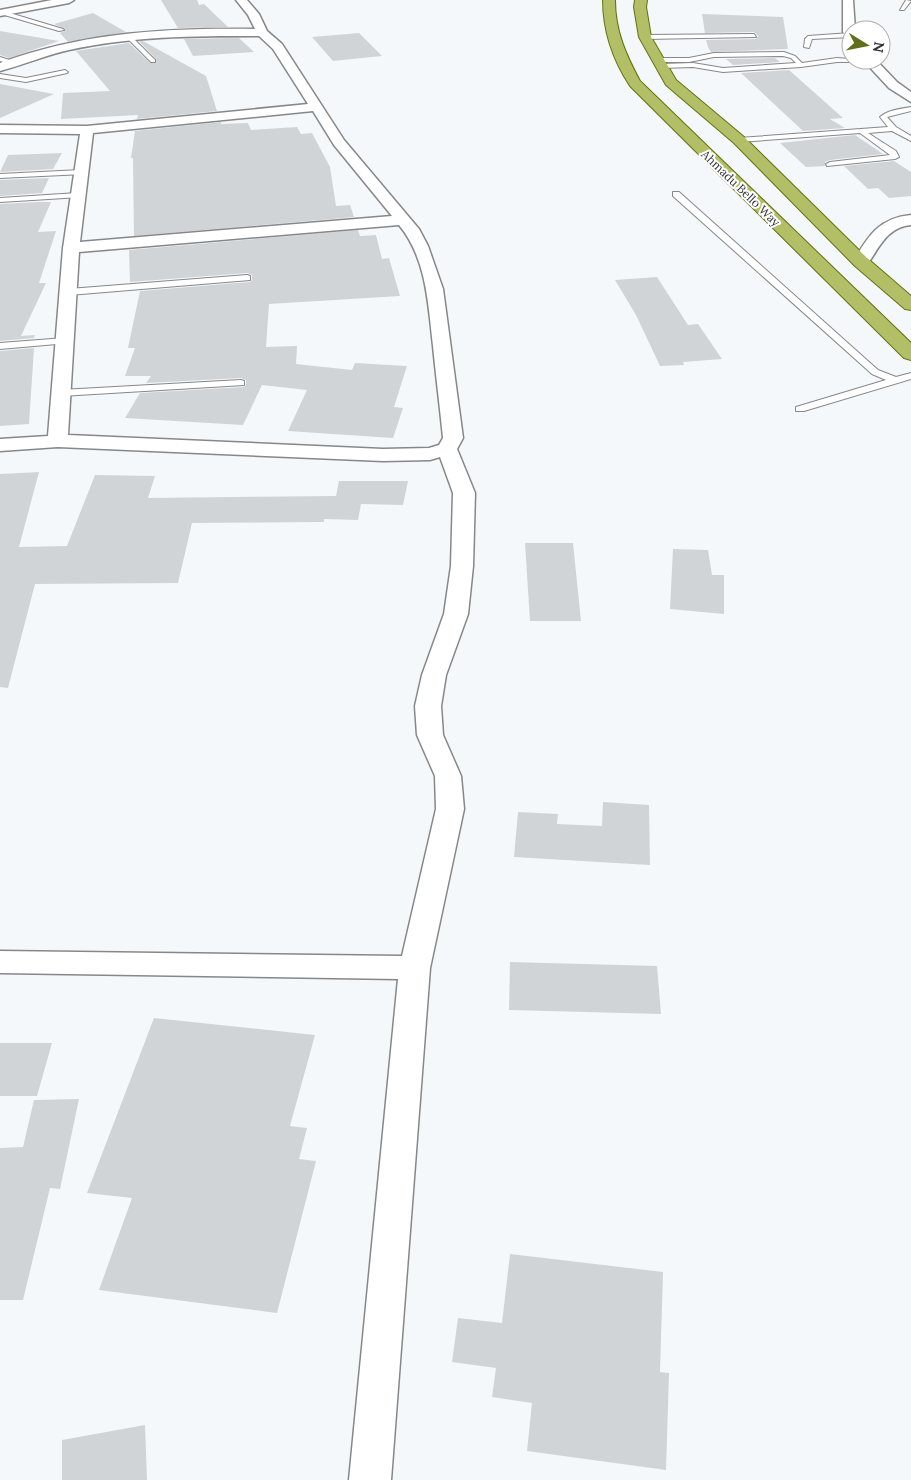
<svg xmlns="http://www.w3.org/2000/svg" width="911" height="1480" font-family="Lora,serif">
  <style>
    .building { fill: #d0d4d7 }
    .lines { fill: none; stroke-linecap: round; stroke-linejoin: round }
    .service-casing { stroke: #85888b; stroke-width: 2 }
    .minor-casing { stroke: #85888b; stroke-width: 3 }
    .primary-casing { stroke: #647212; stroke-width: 2 }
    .service { fill: #fff; fill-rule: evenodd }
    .minor { fill: #fff; fill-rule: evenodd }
    .primary { fill: #b3bf66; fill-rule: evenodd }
    .labels { text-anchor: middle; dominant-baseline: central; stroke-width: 4; stroke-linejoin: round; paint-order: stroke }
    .far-street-label { font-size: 12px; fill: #313334; stroke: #fff }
  </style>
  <rect width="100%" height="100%" fill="#f4f8fb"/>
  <path class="building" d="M161 0H197L199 5 204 4 228 27 178 28Z
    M93 13 126 32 68 42 60 33 65 31V29L54 24Z
    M702 14 783 17 788 49 711 52 708 47 706 40 756 39 758 36 754 32 705 33Z
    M0 31 59 41 9 58 0 55Z
    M359 33 382 56 333 61 312 37Z
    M239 38 254 52 193 56 184 39Z
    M139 41H143L206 76 217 111 137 119 138 115 61 119 63 93 110 91 76 51 129 43 150 63H156V59Z
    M775 58 780 62 733 65 726 59Z
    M789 70 843 118 830 119 845 128 803 131 741 73Z
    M0 84 54 94 0 118Z
    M221 122V124L248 123 251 130 297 127 301 134 312 133 330 167 336 206 350 205 354 217 134 236 133 158H131L135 131Z
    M855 135 883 154 830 160 825 162V166L806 167 780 143Z
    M62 153 53 169 0 172 8 155Z
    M894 161 911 172V196L889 198 878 188 868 189 844 166Z
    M49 178 42 193 0 196V180Z
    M38 202H51L38 232 56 231 39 283H46L21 336 35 335 34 338 0 341V204Z
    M358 230 360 236 376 235 382 259 389 258 400 296 269 304 266 347 297 346 296 364 352 370 355 363 407 366 394 407 403 408 393 438 288 431 307 390 262 385 243 425 125 418 140 393 244 387 246 385V380L241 378 146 383 151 376H125L135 348H128L140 291 250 282 252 280V275L247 273 130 282 129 250Z
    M657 277 688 325 698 324 722 359 683 362 684 365 660 366 636 315 615 280Z
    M34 348 29 424 0 426V351Z
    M39 472 19 547 67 546 95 475 155 476 148 498 336 496 339 481H408L403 505 361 504 358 520 324 519V522L192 523 178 583 35 584 8 688 0 687V474Z
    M525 543H573L581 621H530Z
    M673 549 708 550 712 575H724V614L670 609Z
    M603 802 649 805 650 865 514 857 518 812 558 814 557 824 602 826Z
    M510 962 657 966 661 1014 509 1010Z
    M154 1018 315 1035 290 1126 307 1128 299 1159 316 1161 277 1313 99 1290 132 1198 87 1193Z
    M0 1043H52L37 1096H0Z
    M79 1099 60 1189 50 1188 23 1300H0V1148L23 1147 34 1100Z
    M510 1254 663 1272 660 1372 669 1373 666 1470 527 1451 532 1403 492 1397 496 1368 452 1362 458 1318 502 1323Z
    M145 1425 147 1480H62V1440Z"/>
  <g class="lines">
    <g class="service-casing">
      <path id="service" d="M906 0 911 1 904 10H900Z
        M3 11 63 29 64 30 59 31 1 14Z
        M851 33V37L812 39 809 48 804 47 805 39 808 36Z
        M754 34 756 37 645 39 642 37 645 35Z
        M127 36H131L155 60V62H151L127 38Z
        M784 52 795 56 802 63 837 58 864 60 861 62H837L801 67 723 72 693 67 661 68 658 66 661 64 693 63 723 68 796 63 791 58 783 56 714 57 689 62H657L654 60 657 58H689L714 53Z
        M0 57 13 61 14 62 11 64 0 61Z
        M65 70 68 72 67 73 26 82 0 78V74L26 78Z
        M911 107V111L887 117 896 127 911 136V141L892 131 868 133 896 151 899 157 895 159 827 166 826 164 830 162 890 155 860 133 739 142 735 140 739 138 888 127 880 117C888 110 900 109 911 107Z
        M81 170H84V174L0 178V174Z
        M673 192H679L878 370 896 377 911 373V379L804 411H796V407L886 380 872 374 673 196Z
        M78 193H81V197L0 202V198Z
        M247 275 250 276V280L69 295 65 292 69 289Z
        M65 338 70 341 68 343 0 349V343Z
        M241 380 244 381V385L61 396 56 393 61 390Z"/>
    </g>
    <g class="minor-casing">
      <path id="minor" d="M52 0H74L69 3 0 16V10Z
        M236 0H247L259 14 267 31 282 44 344 140 419 229 428 246 443 289 463 438 457 449 475 493 473 566 468 614 446 675 441 706 443 735 461 776 464 809 430 968 391 1480H349L398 979 0 973V951L402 956 436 809 435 776 417 735 415 706 422 675 444 614 451 566 453 493 440 457 430 460 383 461 58 447 0 451V439L48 436 63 248 80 134 0 133V125L87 126 308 104 273 49 259 36C195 36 133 36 69 50 46 55 23 65 0 71V63C85 32 166 28 255 29L248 15ZM313 111 334 145 392 216 80 242 93 133ZM399 225C427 259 428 304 433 346 436 377 440 407 443 438L439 445 429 448 383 449 68 435 79 252Z
        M843 0H853L855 30H851V38L847 37 843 32Z
        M863 60H876L897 82 911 92V102L889 88Z
        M911 215V225C887 227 879 248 867 265H855L853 262C868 236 879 218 911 215Z"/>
    </g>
    <g class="primary-casing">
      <path id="primary" d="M603 0H615C615 31 626 55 640 81L911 343V360L904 358 630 86C613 60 603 31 603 0Z
        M635 0H647L646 7 651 37 676 80 744 137 867 258 911 296V310L905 309 855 266 734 143 666 85 639 37 634 7Z"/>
    </g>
    <use href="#service" class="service"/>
    <use href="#minor" class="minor"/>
    <use href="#primary" class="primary"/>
  </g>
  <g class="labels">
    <g class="far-street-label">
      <text transform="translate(741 188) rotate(44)">Ahmadu Bello Way</text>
    </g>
  </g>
  <g transform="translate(866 45) rotate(100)"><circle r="24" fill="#ffffff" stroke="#adadae"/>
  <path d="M0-4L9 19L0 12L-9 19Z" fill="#616f1a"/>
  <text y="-8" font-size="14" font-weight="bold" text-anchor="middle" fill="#313334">N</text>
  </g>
</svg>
